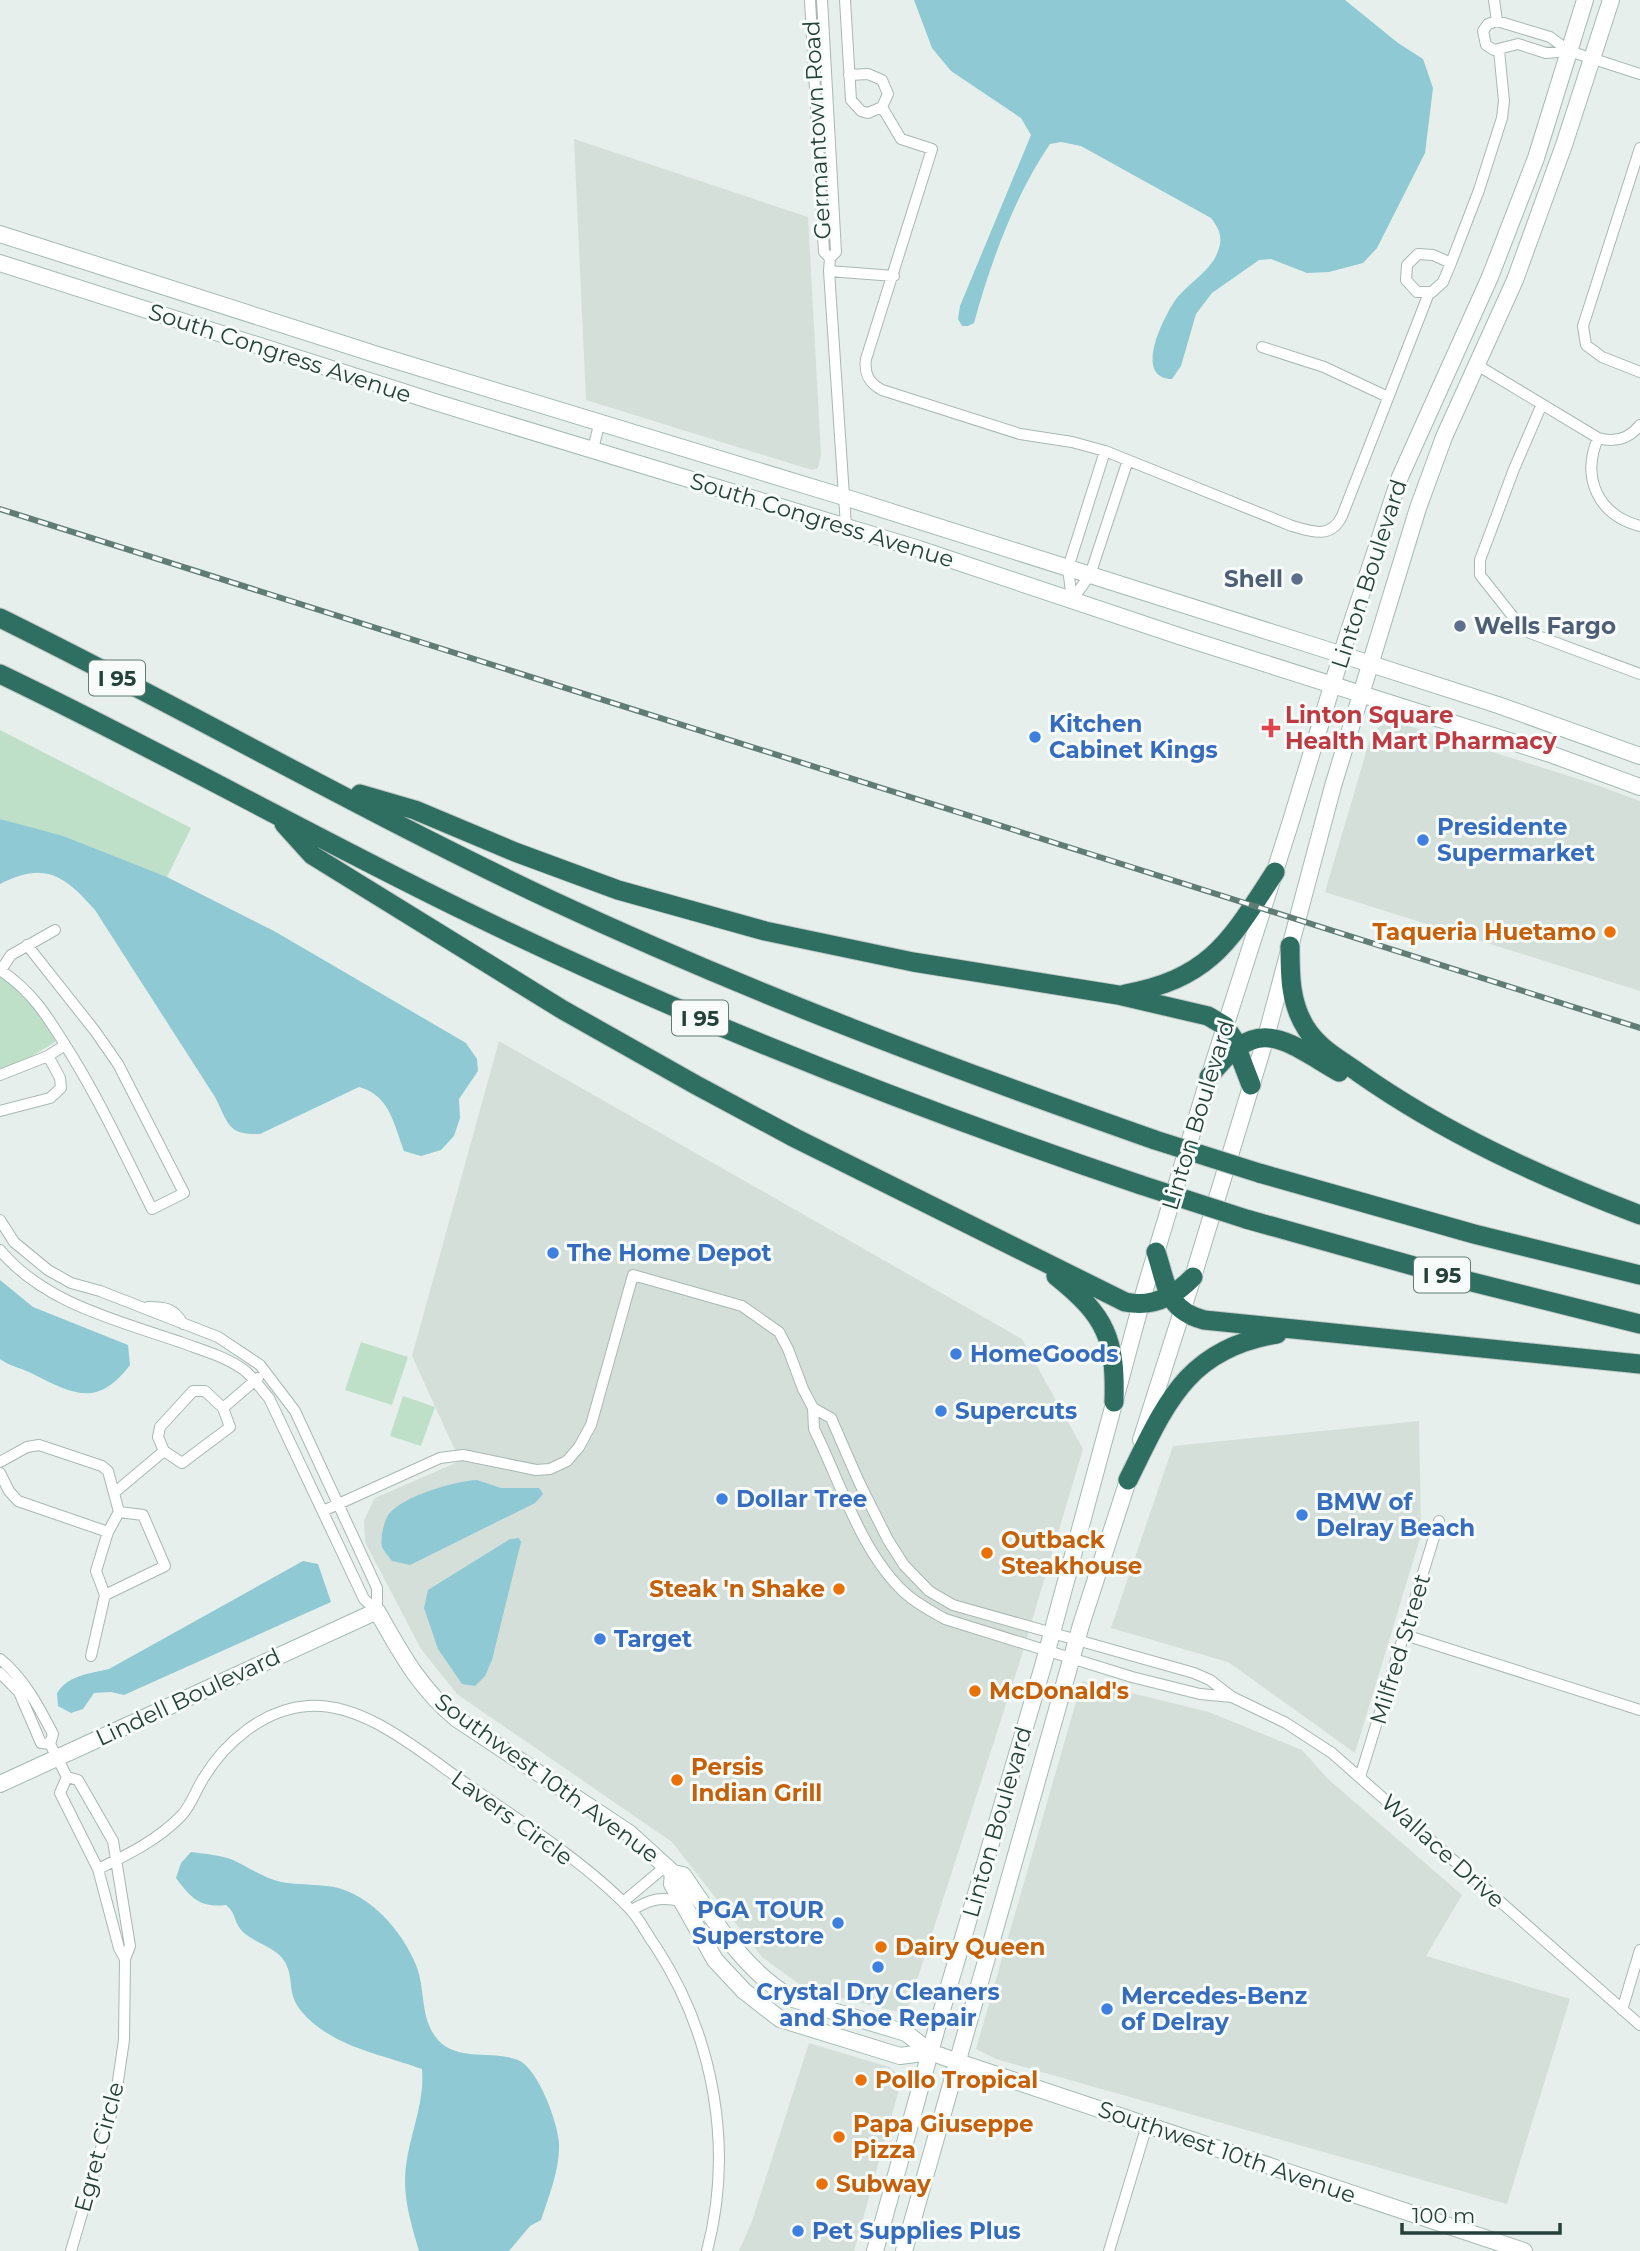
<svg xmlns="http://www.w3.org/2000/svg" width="1640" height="2251" font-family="Montserrat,sans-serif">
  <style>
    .built { fill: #d4dfda }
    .green { fill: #bfe0c8 }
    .water { fill: #8ec9d4 }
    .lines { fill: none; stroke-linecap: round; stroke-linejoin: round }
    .street-casing { stroke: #a8b8b2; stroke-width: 12 }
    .secondary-casing { stroke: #a4bbb3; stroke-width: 18 }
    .highway-casing { stroke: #c2cac8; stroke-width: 21 }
    .street { stroke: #fff; stroke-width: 10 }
    .secondary { stroke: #fff; stroke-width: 16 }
    .highway { stroke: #2f6f62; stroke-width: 19 }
    .rail-casing { stroke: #5f7d75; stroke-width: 6 }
    .rail { stroke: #f7fbf9; stroke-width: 3.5; stroke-dasharray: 10; stroke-linecap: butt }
    .highway-bridge-casing { stroke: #c2cac8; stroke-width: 21; stroke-linecap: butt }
    .highway-bridge { stroke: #2f6f62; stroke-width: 19 }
    .service-dot { fill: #5c6f8a; stroke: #f7fbf9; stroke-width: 2.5 }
    .health-dot { fill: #e0444e; stroke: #f7fbf9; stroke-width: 2.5 }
    .shop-dot { fill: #3f7fe0; stroke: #f7fbf9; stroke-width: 2.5 }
    .food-dot { fill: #e8710a; stroke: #f7fbf9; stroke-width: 2.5 }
    .labels { text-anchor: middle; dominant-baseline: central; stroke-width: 6; stroke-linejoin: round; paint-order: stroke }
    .shield { fill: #f7fbf9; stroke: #637a73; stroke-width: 2 }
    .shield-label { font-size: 21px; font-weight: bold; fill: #24423a }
    .street-label { font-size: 23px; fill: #24423a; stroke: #f7fbf9 }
    .service-label { font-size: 23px; font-weight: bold; fill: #4e5e75; stroke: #f7fbf9; text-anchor: end }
    .health-label { font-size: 23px; font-weight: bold; fill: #be3a42; stroke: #f7fbf9; text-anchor: start }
    .shop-label { font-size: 23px; font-weight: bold; fill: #366cbe; stroke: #f7fbf9; text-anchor: start }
    .food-label { font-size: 23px; font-weight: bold; fill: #c56008; stroke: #f7fbf9; text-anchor: start }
  </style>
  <rect width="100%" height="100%" fill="#e6efeb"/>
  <path class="built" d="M574 139 808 217 821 455 818 468 812 470 586 400Z
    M1390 720 1588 782 1640 801V991L1325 892 1372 732Z
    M499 1041 1022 1339 1083 1449 1020 1661 906 2014 806 1989 762 1957 672 1842 457 1694 421 1649 365 1542 364 1520 375 1498 460 1461 412 1356Z
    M1419 1421 1421 1535 1355 1753 1228 1662 1111 1628 1173 1446Z
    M1082 1681 1209 1712 1302 1750 1328 1779 1462 1895 1426 1956 1570 1999 1507 2204 996 2059 976 2049Z
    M809 2043 889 2067 899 2076 900 2086 854 2251H739L752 2221Z"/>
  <path class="green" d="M0 730 191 828 167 877 63 837 0 819Z
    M0 975 22 991 54 1036 55 1042 24 1061 0 1069Z
    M361 1342 408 1357 392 1405 345 1390Z
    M403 1396 435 1407 421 1446 390 1436Z"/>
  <path class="water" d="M914 0H1345L1398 43 1423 59 1433 88 1425 153 1377 248 1363 263 1329 272 1307 273 1271 259 1259 260 1212 293 1196 314 1181 366 1172 379C1133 378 1163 319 1174 302 1187 283 1213 271 1219 248 1223 236 1218 227 1211 218L1081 146 1061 142 1050 144C1015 195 990 264 974 323L968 326H962L958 319 960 306 1031 135 1021 118 951 71 932 48Z
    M0 819 63 836 167 877 274 931 466 1043 477 1059 478 1071 459 1099 460 1118 454 1136 441 1150 421 1156 404 1151C394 1125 390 1095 359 1087L260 1134C227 1135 229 1124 215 1097L95 910C64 875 45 861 0 884Z
    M0 1280 33 1307 128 1345 130 1365C98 1407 75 1395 35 1375 23 1368 11 1367 0 1359Z
    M477 1480 501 1488H539L543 1494 535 1503 410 1565 392 1561C389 1557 384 1551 382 1547 380 1539 384 1520 389 1514 403 1496 455 1481 477 1480Z
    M519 1538 521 1542 492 1660 485 1676 475 1686 462 1684 438 1649 424 1608 428 1590 510 1539Z
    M303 1561 318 1564 331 1602 124 1695 111 1692 94 1693 83 1709 71 1713 58 1706 57 1693C69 1675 88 1674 109 1669Z
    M191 1852C206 1854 220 1855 233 1860 248 1867 264 1878 281 1882 298 1885 317 1884 334 1887 371 1895 402 1931 416 1965 426 1989 419 2018 438 2040 458 2062 493 2050 518 2060 538 2068 558 2123 559 2143 560 2169 549 2196 541 2220L530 2226 509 2251H419C411 2223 402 2196 406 2166 410 2133 425 2103 422 2069 381 2054 332 2047 302 2012 286 1993 295 1981 285 1962 277 1946 248 1942 239 1927 233 1917 236 1914 226 1905 200 1908 191 1898 176 1878L181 1863Z"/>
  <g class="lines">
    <g class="street-casing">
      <path id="street" d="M810 0 824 252 830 258
        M822 0 836 252 830 258 829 271 846 526
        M845 0 851 100 861 111 868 113 882 107 888 94 882 80 868 74 849 75
        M1494 0 1497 21
        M1569 51 1550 37 1497 21 1488 24 1483 31 1486 45 1494 50 1518 44 1546 53 1569 51 1640 74
        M882 107 901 139 932 149 866 359C864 374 869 383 882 390L1020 434 1072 442 1105 451 1292 526C1312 532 1331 539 1342 516L1429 293
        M1640 148 1583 326 1586 345 1602 357 1640 372
        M1451 263 1433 255 1418 254 1407 265 1406 280 1417 292H1432L1443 282 1451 263 1479 190 1502 118 1504 101 1499 50
        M829 271 894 276
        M1262 347 1324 367 1388 397
        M1477 365 1598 438C1615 443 1629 439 1640 425
        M1542 404 1514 469 1480 560V575L1518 623 1530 633 1640 674
        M1598 438C1581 478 1598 515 1640 526
        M593 449 599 425
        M1072 600 1068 568 1105 451
        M1072 600 1090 575 1128 460
        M0 970C35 993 50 1021 72 1056 102 1105 126 1157 152 1209L184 1193 118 1064 95 1031 27 945
        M1 970 11 955 55 930
        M0 1075 48 1056 65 1045
        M0 1111 50 1098 61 1088 60 1078 48 1056
        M0 1220 14 1242 48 1270 71 1283 100 1291 218 1337 260 1365 295 1411 377 1588V1611
        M0 1250C44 1303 116 1320 180 1342 201 1350 225 1356 244 1370 253 1377 261 1389 269 1398L364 1599 377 1611
        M148 1307C165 1307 174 1308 183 1324
        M223 1408 258 1378
        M813 1408 831 1418 859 1482 888 1540 904 1565 929 1591 953 1605 1194 1673 1210 1680 1232 1697 1286 1723 1332 1753 1640 2025
        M0 1462 27 1447 39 1445 102 1466 108 1471 119 1512 108 1532 96 1571 105 1595 165 1566 143 1515 119 1512
        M0 1473 9 1491 18 1501 108 1532
        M114 1493 164 1451 158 1437 160 1427 193 1391H205L223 1408 230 1427 182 1463 164 1451
        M323 1511 440 1458 463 1455 536 1470 550 1469 567 1461 579 1447 591 1425 633 1275 742 1306 779 1332 788 1349 803 1389 813 1408 814 1429C840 1481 861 1553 905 1593 917 1604 931 1611 945 1619L1132 1677 1200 1694 1232 1697
        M1405 1635 1640 1710
        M91 1656 105 1595
        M0 1659C24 1678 39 1707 53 1734L50 1744
        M0 1673 19 1692 41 1743 50 1744 67 1777 78 1780 113 1841 130 1946 125 1959 124 2040 115 2101 71 2251
        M67 1777 60 1793 98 1869 119 1948 125 1959
        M1360 1777 1439 1521
        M98 1869C129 1854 158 1840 182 1815 191 1805 196 1790 203 1779 225 1742 264 1709 308 1706 363 1702 418 1750 461 1780 515 1818 584 1861 629 1908 640 1919 647 1935 656 1947 714 2036 734 2148 707 2251
        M623 1902 667 1865
        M632 1910C649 1900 660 1896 680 1901
        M1622 2010 1640 1950
        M1109 2251 1147 2125"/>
    </g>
    <g class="secondary-casing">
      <path id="secondary" d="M0 234 381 356 844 497 1324 649 1498 705 1640 756
        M0 263 438 403 919 549 1185 638 1553 755 1640 787
        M1141 1440 1193 1277 1266 1037 1333 786 1418 508 1444 437 1515 280 1564 145 1611 0
        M0 1784 377 1611C401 1653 419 1688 457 1719L629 1833 673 1873 683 1875C714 1920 744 1971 793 1999L906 2033 930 2052 958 2062 1524 2251
        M673 1873 672 1884 715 1960 744 1991 780 2019 900 2056 930 2052
        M875 2251 939 2020 1043 1666 1145 1289 1209 1077 1290 824 1346 640 1400 477 1490 277 1536 158 1585 0
        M904 2251 1081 1625 1132 1468"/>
    </g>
    <g class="highway-casing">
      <path id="highway" d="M0 618C185 709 364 812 551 900 748 992 950 1068 1155 1140
        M0 674C157 749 309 835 465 911 684 1018 911 1107 1141 1185
        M360 794 415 810 515 852 618 890 765 931 913 962 1118 995 1208 1016 1225 1026 1233 1038 1251 1085
        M284 824 312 855 563 1010 696 1085 795 1138 1125 1302C1153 1308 1175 1296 1193 1277
        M1290 946C1290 975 1290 1003 1306 1028 1318 1048 1341 1060 1359 1073 1446 1134 1541 1177 1640 1215
        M1125 994C1211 978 1230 941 1275 872
        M1209 1077C1258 1013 1282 1039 1339 1072
        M1259 1173 1474 1234 1640 1275
        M1246 1219 1460 1279 1640 1324
        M1156 1252C1167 1285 1166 1310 1204 1320L1640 1364
        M1056 1276C1106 1316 1116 1339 1114 1402
        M1128 1480C1165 1406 1185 1349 1277 1334"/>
    </g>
    <use href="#street" class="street"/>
    <use href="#secondary" class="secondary"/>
    <use href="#highway" class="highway"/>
    <g class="rail-casing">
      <path id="rail" d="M0 509 1640 1028"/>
    </g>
    <use href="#rail" class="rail"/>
    <g class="highway-bridge-casing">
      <path id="highway-bridge" d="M1155 1140 1259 1173
        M1141 1185 1246 1219"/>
    </g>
    <use href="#highway-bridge" class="highway-bridge"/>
  </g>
  <g class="service-dot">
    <circle cx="1297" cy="579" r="7"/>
    <circle cx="1460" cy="626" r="7"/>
  </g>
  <path class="health-dot" d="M1267.5 717.5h7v7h7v7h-7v7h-7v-7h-7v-7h7z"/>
  <g class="shop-dot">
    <circle cx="1035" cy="737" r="7"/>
    <circle cx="1423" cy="840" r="7"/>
    <circle cx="553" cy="1253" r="7"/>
    <circle cx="956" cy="1354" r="7"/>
    <circle cx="941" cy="1411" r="7"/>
    <circle cx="722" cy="1499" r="7"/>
    <circle cx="1302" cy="1515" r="7"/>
    <circle cx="600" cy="1639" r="7"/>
    <circle cx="838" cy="1923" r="7"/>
    <circle cx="878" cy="1967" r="7"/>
    <circle cx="1107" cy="2009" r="7"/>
    <circle cx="798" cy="2231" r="7"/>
  </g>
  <g class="food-dot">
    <circle cx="1610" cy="932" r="7"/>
    <circle cx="987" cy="1553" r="7"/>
    <circle cx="839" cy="1589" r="7"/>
    <circle cx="975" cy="1691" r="7"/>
    <circle cx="677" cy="1780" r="7"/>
    <circle cx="881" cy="1947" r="7"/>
    <circle cx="861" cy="2080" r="7"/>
    <circle cx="839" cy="2137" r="7"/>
    <circle cx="822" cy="2184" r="7"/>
  </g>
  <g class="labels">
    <g class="shield">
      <rect x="89" y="660.5" width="56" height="35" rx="5"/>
      <rect x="672" y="1000.5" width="56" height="35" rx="5"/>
      <rect x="1414" y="1257.5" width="56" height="35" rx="5"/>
    </g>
    <g class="shield-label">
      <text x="117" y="678">I 95</text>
      <text x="700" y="1018">I 95</text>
      <text x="1442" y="1275">I 95</text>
    </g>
    <g class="street-label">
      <text transform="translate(817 130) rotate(-93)">Germantown Road</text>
      <text transform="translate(280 353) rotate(18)">South Congress Avenue</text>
      <text transform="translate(822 520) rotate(17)">South Congress Avenue</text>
      <text transform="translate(1369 574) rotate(-72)">Linton Boulevard</text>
      <text transform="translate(1198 1115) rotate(-73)">Linton Boulevard</text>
      <text transform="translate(1400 1649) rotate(-73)">Milfred Street</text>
      <text transform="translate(188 1697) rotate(-25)">Lindell Boulevard</text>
      <text transform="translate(547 1778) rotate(36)">Southwest 10th Avenue</text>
      <text transform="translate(512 1818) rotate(36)">Lavers Circle</text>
      <text transform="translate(997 1822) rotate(-74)">Linton Boulevard</text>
      <text transform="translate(1443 1851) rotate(42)">Wallace Drive</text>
      <text transform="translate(99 2147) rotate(-75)">Egret Circle</text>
      <text transform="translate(1227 2152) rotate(19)">Southwest 10th Avenue</text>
    </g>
    <g class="service-label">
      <text x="1283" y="579">Shell</text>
      <text x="1474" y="626" text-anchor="start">Wells Fargo</text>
    </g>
    <g class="health-label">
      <text x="1285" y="715">Linton Square<tspan x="1285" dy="26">Health Mart Pharmacy</tspan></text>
    </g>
    <g class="shop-label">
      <text x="1049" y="724">Kitchen<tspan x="1049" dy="26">Cabinet Kings</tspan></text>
      <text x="1437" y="827">Presidente<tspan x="1437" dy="26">Supermarket</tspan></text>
      <text x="567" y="1253">The Home Depot</text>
      <text x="970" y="1354">HomeGoods</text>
      <text x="955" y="1411">Supercuts</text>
      <text x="736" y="1499">Dollar Tree</text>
      <text x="1316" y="1502">BMW of<tspan x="1316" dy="26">Delray Beach</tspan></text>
      <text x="614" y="1639">Target</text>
      <text x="824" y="1910" text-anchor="end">PGA TOUR<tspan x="824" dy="26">Superstore</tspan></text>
      <text x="878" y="1992" text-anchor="middle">Crystal Dry Cleaners<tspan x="878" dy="26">and Shoe Repair</tspan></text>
      <text x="1121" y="1996">Mercedes-Benz<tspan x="1121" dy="26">of Delray</tspan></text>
      <text x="812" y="2231">Pet Supplies Plus</text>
    </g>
    <g class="food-label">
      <text x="1596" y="932" text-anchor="end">Taqueria Huetamo</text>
      <text x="1001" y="1540">Outback<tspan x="1001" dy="26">Steakhouse</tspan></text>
      <text x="825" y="1589" text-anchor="end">Steak 'n Shake</text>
      <text x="989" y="1691">McDonald's</text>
      <text x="691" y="1767">Persis<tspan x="691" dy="26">Indian Grill</tspan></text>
      <text x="895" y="1947">Dairy Queen</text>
      <text x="875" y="2080">Pollo Tropical</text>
      <text x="853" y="2124">Papa Giuseppe<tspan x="853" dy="26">Pizza</tspan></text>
      <text x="836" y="2184">Subway</text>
    </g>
  </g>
  <path d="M1402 2223v10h158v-10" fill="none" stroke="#24423a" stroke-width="3.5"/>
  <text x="1412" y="2223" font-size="21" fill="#24423a" stroke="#f7fbf9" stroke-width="5" paint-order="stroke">100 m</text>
</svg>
